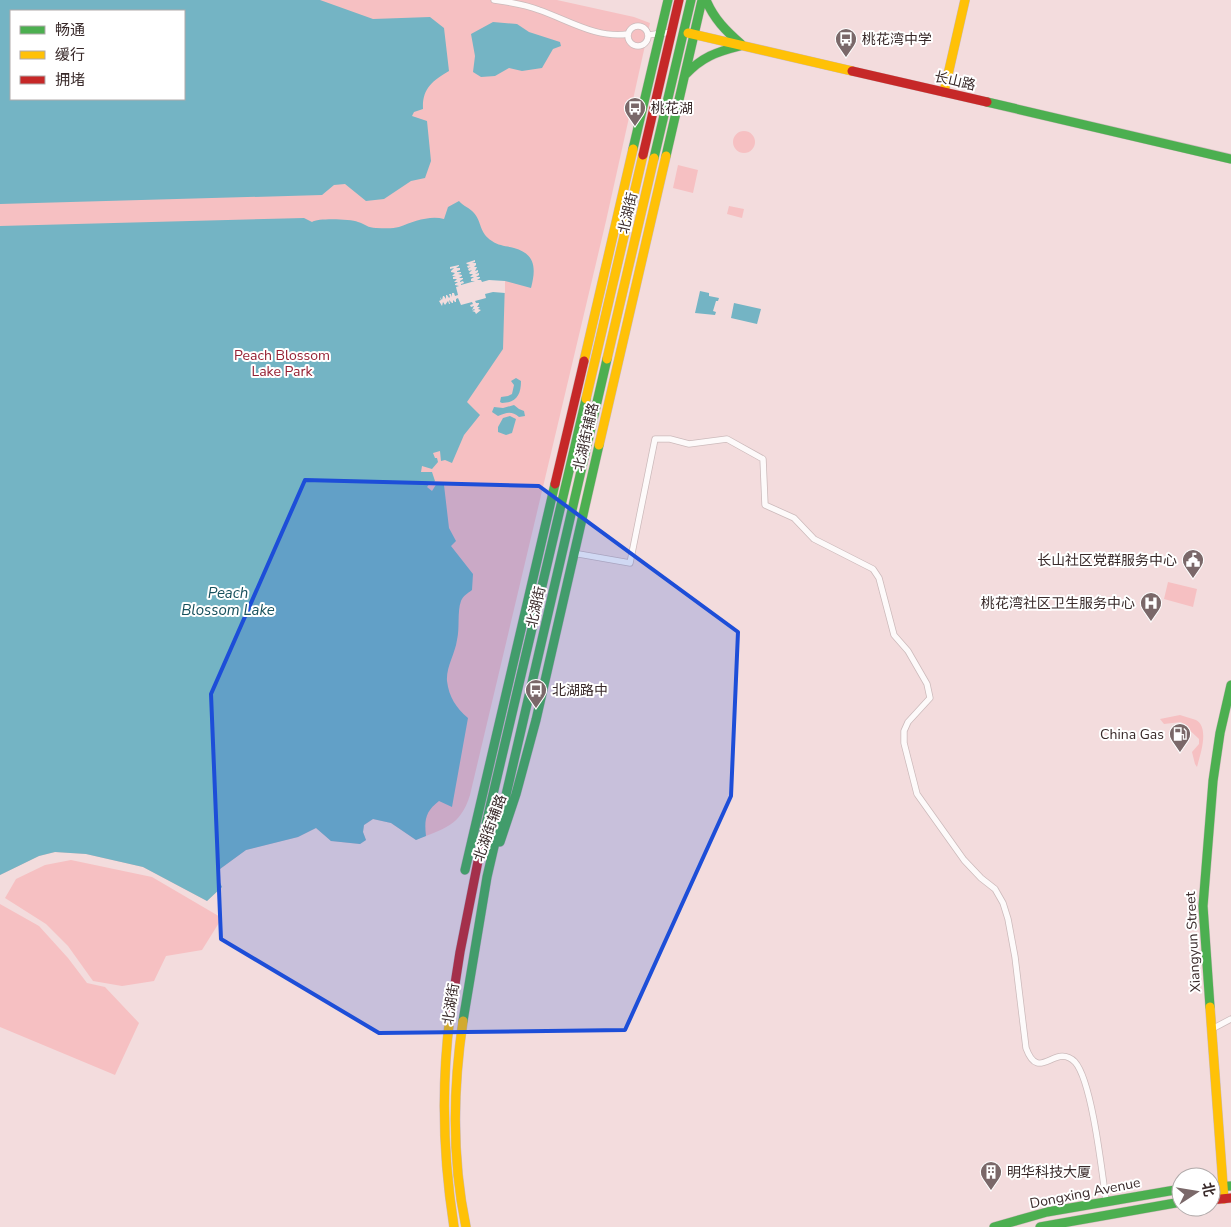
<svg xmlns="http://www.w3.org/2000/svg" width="1231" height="1227" font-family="'Nunito Sans','Noto Sans SC',sans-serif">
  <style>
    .green { fill: #f6c0c2; fill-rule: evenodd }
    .water { fill: #74b4c4; fill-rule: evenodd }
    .pier { fill: #f3dcdd }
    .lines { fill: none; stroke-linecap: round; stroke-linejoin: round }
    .street-casing { stroke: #ccbabb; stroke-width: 7 }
    .fast-casing { stroke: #ccbabb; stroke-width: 10 }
    .slow-casing { stroke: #ccbabb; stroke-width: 10 }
    .jam-casing { stroke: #ccbabb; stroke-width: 10 }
    .street { stroke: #fdfafa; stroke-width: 5.5 }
    .fast { stroke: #4caf50; stroke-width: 9 }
    .slow { stroke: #ffc107; stroke-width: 9 }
    .jam { stroke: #c62828; stroke-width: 9 }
    .marked { fill: #1d4ed8; fill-opacity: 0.2; stroke: #1d4ed8; stroke-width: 4; stroke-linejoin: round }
    .labels { text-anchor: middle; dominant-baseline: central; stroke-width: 4; stroke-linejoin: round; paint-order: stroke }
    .poi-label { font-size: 14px; fill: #392a2a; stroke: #fff; text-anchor: start }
    .street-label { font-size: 14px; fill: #392a2a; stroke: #fff }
    .park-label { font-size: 14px; fill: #952033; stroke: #fff }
    .water-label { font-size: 15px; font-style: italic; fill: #18515d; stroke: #fff }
  </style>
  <rect width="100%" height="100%" fill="#f3dcdd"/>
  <path class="green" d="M0 0H557L634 17 650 23 606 221 470 795C460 827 444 828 416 840L391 823 373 819 364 825 363 832 366 840 360 844 331 841 316 828 298 837 246 850 220 869 218 879 222 887 207 901 143 867 86 854 55 852 39 856 0 875ZM11 11H184V99H11Z
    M733 142a11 11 0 1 1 22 0a11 11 0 1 1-22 0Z
    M678 165 698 170 693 193 673 188Z
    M729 206 744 209 742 218 727 214Z
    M1168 582 1197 589 1193 607 1164 599Z
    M1180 715C1185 717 1191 718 1196 720 1210 728 1200 755 1197 767L1195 764 1192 752 1199 744V739L1181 722 1164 724 1160 719Z
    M71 860 152 877 222 918 202 950 166 956 154 981 122 986 93 981 68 946 46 924 5 898 16 879 45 865Z
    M0 904 39 926 68 958 87 983 105 987 139 1023 115 1075 0 1027Z"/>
  <path class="water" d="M0 0H320L373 19 430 17 444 28 449 71C432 81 422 89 423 109L414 112 412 116 427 121 431 161 425 178 411 181 384 199 366 201 345 184 334 185 322 195 0 204ZM11 11H184V99H11Z
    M493 22 517 24 529 32 560 42 561 46 553 49 542 68 522 71 509 68 495 76 481 77 473 72 475 56 471 34Z
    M459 201C463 206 470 208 474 213 482 222 479 233 492 241 499 246 507 246 514 248 536 254 536 269 531 288L505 281 503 349 467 402 480 415 464 435 452 463 445 460 441 461 440 451 433 453 435 458H437L438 462 432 469 422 466 421 472H432L435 481 433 483 431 482 427 487 432 491 437 483 444 485 449 528 456 541 451 546 473 574 472 590C468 593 463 596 461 601 457 612 460 628 457 640 455 654 446 667 447 681 449 697 456 708 468 718L452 807 439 801C426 811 424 819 426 836L416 840 391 823 373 819 364 825 363 832 366 840 360 844 331 841 316 828 298 837 246 850 220 869 218 879 222 887 207 901 143 867 86 854 55 852 39 856 0 875V226L304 218 312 222C318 218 350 219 358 222 365 224 368 228 376 228 383 228 392 229 399 227 413 222 429 215 444 219L448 207Z
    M700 291 709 293V296L719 298 718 301H716L713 311 716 312 715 315 695 313Z
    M734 303 761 309 757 324 731 318Z
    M516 378 521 381C521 395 516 403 502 403L500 402 501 397 508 396 512 394 514 385 511 381Z
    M514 405 519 409 524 411 525 416 519 417C512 411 507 412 498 416L492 412 494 407 503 408Z
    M510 416 516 419 512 433 506 435 498 432V427L503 418Z"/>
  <path class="pier" d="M475 260V262L472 263H476V265L474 267H477L475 271 478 270V272L475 274 479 273V275L476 277H480V278L477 280H481L482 282 489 280 505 281V293L493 292 485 294 486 298 475 301 476 303H479V304L477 307H480L478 309 481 310 476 314 475 312 472 311 475 310 474 309 472 310 474 306 471 307 470 305 473 304 472 302 461 305 458 298 456 299V302H455L453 300V303H452L449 300 450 304H449L448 301 445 305 443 302 442 306 439 301 441 300 440 297 442 300 443 296H444L446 299V295H447L449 298 450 297 449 294H451L452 297V293H454L455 296 458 295 456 287 459 286 455 285V284L458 282H454L457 279H453V277L456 276H452L455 273 451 272V271L454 268 450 269V267L459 265V266L456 268H460V270L457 271V272H461V273L458 274 462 275V276L459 278H463V279L460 281V282L463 281 464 283 461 284V285L475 281H471V279L474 277H470L473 274H470L469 273 472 270 469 271 468 269 471 267 468 268 467 266 470 265 467 264 466 263Z"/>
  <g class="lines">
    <g class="street-casing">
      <path id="street" d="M494 0C509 2 524 4 539 10 568 20 597 39 628 34
        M628 36a10 10 0 1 1 20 0a10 10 0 1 1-20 0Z
        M648 35 672 32
        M573 553 630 563 655 439H670L689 444 727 439 763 459 765 505 794 518 814 539 873 569 879 578 894 635 908 651 927 684 930 698 908 722 904 731V743L917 794 964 860 981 878 995 889 1003 903 1008 919 1015 957 1026 1048C1039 1084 1055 1042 1075 1062 1092 1081 1102 1172 1106 1201
        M1212 1029 1231 1019"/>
    </g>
    <g class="fast-casing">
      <path id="fast" d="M706 0C714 19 726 31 741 44
        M685 75C702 57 716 52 740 46
        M987 102 1231 159
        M633 149 668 0
        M666 156 702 0
        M654 158 691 0
        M482 841 586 399
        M500 842 516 794 536 720 599 445
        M465 870 555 484
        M1210 1007 1203 906 1213 781 1220 733 1231 685
        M463 1021 487 877 607 359
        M1211 1187 1231 1186
        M994 1227 1047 1212 1181 1189
        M1040 1227 1181 1202"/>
    </g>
    <g class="slow-casing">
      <path id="slow" d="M688 33 852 71
        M944 92 965 0
        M607 359 654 158
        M584 361 633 149
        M586 399 643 155
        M599 445 666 156
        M1210 1007 1224 1199
        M450 1016C441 1087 443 1157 454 1227
        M463 1021C453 1088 452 1160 466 1227"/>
    </g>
    <g class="jam-casing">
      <path id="jam" d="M852 71 987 102
        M643 155 679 0
        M555 484 584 361
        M450 1016 460 952 482 841
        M1211 1200 1231 1198"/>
    </g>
    <use href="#street" class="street"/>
    <use href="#fast" class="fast"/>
    <use href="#slow" class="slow"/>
    <use href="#jam" class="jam"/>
  </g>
  <path class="marked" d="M305 480 539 486 738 632 731 796 625 1030 379 1033 221 939 211 694Z"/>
  <defs>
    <g id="bus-pin" transform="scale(1.125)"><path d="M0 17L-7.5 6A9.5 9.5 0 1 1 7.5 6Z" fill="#7a6869" stroke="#fff"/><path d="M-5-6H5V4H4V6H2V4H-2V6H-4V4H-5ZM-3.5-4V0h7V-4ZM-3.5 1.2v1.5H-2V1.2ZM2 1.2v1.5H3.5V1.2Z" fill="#fff"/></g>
    <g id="civic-pin" transform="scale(1.125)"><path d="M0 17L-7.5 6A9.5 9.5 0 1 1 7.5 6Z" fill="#7a6869" stroke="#fff"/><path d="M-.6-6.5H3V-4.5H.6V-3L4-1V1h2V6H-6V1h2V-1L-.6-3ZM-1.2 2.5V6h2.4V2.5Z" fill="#fff"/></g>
    <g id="hospital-pin" transform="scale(1.125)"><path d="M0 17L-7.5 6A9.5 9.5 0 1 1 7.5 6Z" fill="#7a6869" stroke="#fff"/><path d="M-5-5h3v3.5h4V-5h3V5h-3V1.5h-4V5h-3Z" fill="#fff"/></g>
    <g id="fuel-pin" transform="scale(1.125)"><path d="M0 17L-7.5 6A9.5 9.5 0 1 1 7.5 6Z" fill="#7a6869" stroke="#fff"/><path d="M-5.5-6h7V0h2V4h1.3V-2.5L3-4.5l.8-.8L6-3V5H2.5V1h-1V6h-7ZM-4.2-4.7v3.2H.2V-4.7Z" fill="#fff"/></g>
    <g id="building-pin" transform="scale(1.125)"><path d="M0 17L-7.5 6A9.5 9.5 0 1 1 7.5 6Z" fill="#7a6869" stroke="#fff"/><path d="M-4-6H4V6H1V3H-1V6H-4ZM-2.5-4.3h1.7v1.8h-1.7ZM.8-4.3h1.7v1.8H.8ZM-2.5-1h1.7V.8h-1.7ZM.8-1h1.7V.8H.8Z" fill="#fff"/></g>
  </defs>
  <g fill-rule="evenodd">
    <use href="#bus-pin" x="846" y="39"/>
    <use href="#bus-pin" x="635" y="108"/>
    <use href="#civic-pin" x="1193" y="560"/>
    <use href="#hospital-pin" x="1151" y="603"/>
    <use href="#bus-pin" x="536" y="690"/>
    <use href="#fuel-pin" x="1180" y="734"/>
    <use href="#building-pin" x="991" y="1172"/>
  </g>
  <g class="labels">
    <g class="poi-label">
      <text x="862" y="39">桃花湾中学</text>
      <text x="651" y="108">桃花湖</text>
      <text x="1177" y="560" text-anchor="end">长山社区党群服务中心</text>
      <text x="1135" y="603" text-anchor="end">桃花湾社区卫生服务中心</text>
      <text x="552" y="690">北湖路中</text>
      <text x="1164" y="734" text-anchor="end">China Gas</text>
      <text x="1007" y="1172">明华科技大厦</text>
    </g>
    <g class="street-label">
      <text transform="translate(955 81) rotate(13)">长山路</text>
      <text transform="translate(628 213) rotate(-77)">北湖街</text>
      <text transform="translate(586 437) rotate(-77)">北湖街辅路</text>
      <text transform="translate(536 607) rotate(-77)">北湖街</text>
      <text transform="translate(490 828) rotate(-70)">北湖街辅路</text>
      <text transform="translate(1193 942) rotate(-93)">Xiangyun Street</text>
      <text transform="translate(451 1004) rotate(-81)">北湖街</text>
      <text transform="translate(1085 1193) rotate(-11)">Dongxing Avenue</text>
    </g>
    <g class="park-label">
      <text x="282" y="355">Peach Blossom<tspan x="282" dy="16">Lake Park</tspan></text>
    </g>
    <g class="water-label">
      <text x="228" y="593">Peach<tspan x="228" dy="17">Blossom Lake</tspan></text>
    </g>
  </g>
  <rect x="10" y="10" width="175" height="90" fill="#ffffff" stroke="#b0aaaa"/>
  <rect x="20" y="26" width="25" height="8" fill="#4caf50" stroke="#b0aaaa"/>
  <text x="55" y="35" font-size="15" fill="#392a2a">畅通</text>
  <rect x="20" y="51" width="25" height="8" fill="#ffc107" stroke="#b0aaaa"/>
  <text x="55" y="60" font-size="15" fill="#392a2a">缓行</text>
  <rect x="20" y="76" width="25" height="8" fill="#c62828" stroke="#b0aaaa"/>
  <text x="55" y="85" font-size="15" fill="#392a2a">拥堵</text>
  <g transform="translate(1196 1192) rotate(78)"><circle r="24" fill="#ffffff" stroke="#b0aaaa"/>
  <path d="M0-4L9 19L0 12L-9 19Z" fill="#7a6869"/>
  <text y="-8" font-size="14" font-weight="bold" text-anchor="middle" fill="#392a2a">北</text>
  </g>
</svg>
